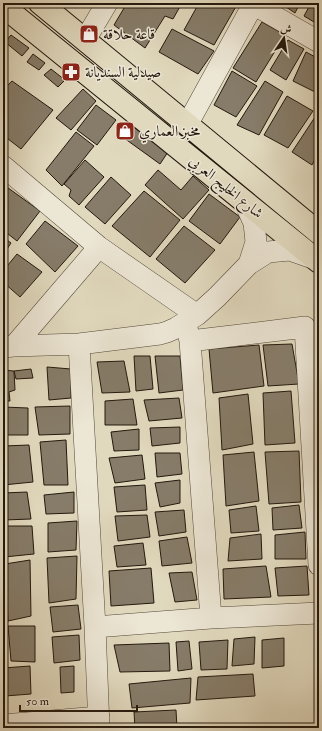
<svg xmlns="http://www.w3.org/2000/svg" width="322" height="731" font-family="'IM FELL Double Pica',Amiri,serif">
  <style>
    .building { fill: #867c69; stroke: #24180d }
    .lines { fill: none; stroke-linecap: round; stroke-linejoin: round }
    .minor-casing { stroke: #534839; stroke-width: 22 }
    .major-casing { stroke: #24180d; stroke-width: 24 }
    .minor { stroke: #ece6d5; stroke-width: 21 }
    .major { stroke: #e1d9be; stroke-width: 22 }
    .labels { text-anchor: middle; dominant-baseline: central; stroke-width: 3; stroke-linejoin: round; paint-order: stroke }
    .poi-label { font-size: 15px; fill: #24180d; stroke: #ece6d5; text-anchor: start }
    .street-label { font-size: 15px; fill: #24180d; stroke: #ece6d5 }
  </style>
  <rect width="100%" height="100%" fill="#e1d9be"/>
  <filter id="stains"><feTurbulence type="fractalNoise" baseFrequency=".005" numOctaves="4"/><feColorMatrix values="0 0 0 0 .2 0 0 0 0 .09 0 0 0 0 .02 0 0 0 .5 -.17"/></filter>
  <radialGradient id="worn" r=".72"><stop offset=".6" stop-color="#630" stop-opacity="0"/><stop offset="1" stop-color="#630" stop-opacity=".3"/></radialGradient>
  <path class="building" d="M127 3H182L173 19 165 16 145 48 114 25Z
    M199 3H238L214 45 184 30Z
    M280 3H300L295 13Z
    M311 3H319V25L304 16Z
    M262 22 285 35 256 82 233 68Z
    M172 29 214 51 198 74 159 52Z
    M11 35 29 48 22 56 5 42Z
    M288 40 304 49 286 80 270 70Z
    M306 52 319 59V94L293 81Z
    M33 54 45 63 39 70 27 62Z
    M51 69 65 80 58 87 44 75Z
    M232 71 257 86 236 117 214 105Z
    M12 81 53 110 21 149 3 135V90Z
    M265 81 283 92 259 135 237 125Z
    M83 89 96 101 71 130 56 118Z
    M287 96 313 111 288 148 264 135Z
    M96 105 116 120 97 145 77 130Z
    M317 114 319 115V152L312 165 292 152Z
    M128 123 168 152 160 164 117 133Z
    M76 132 94 146 62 186 46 170Z
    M85 160 104 177 79 205 69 196 71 190 64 184Z
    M158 170 181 190 193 176 209 190 183 219 145 185Z
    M111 177 131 195 105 224 85 207Z
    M4 185 40 211 17 241 3 230V187Z
    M144 191 180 220 150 257 112 226Z
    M209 194 240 217 220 244 189 221Z
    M45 221 78 246 55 272 26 244Z
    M184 226 215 250 185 283 156 259Z
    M3 237 11 243 3 255Z
    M17 254 42 272 20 297 3 282V271Z
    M292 344 299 384 268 386 263 345Z
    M259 345 264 386 213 393 209 349Z
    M134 356H150L153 389 136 391Z
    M155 356H180L183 390 159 393Z
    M124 361 130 392 102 393 97 362Z
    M47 367 71 369V398L49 400Z
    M31 369 33 378 16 379 14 371Z
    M3 370 14 371 15 390 9 392 10 401H3Z
    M291 391 295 443 265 445 263 393Z
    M248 394 253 444 222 450 219 398Z
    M179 398 182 418 149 421 144 400Z
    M133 399 137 425H105V401Z
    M70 406V434L39 435 35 407Z
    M3 407 28 408V435H3Z
    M180 427V443L152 446 150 428Z
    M139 429V450L114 451 111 432Z
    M66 440 68 485H44L40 442Z
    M29 445 33 482 3 485V446Z
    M299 451 301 502 269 504 265 452Z
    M254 452 259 501 226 506 223 455Z
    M155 453H180L182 474 157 477Z
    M142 455 145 479 115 483 109 458Z
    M180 480V503L160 507 155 483Z
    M145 485 147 510 117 512 114 487Z
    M27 492 31 519 4 520 3 493Z
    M74 492V513L46 514 44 495Z
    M299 505 302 528 273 530 272 508Z
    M256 506 259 531 231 533 229 510Z
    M184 510 186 532 159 536 155 512Z
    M147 515 150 537 118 541 115 516Z
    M77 521 76 550 48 552V523Z
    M3 526H32L34 554 4 557Z
    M305 532 306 559H275V535Z
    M261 534 262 559 228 561 230 538Z
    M187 537 192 563 162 566 159 541Z
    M143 543 146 565 117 567 114 546Z
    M77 556 76 599 49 603 47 558Z
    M30 560 31 616 8 621 5 564Z
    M266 566 271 597 224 599 223 569Z
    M307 566 309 595 278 596 275 568Z
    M151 568 154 603 111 606 109 571Z
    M192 572 197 600 175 602 169 573Z
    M78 605 81 629 53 632 50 607Z
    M8 626H35V662L11 661Z
    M79 635 80 660 54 663 52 637Z
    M255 637 254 664 232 666 234 639Z
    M284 638V666L262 668V640Z
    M228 640 227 669 201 670 199 642Z
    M189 641 192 669 178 671 176 642Z
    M169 643 170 671 120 672 114 645Z
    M30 666 31 694 5 696 3 683V668Z
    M74 666V692L61 693 60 667Z
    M253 674 255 696 196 700 198 677Z
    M191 678 190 703 132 708 129 684Z
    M176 710 177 728H135L134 712Z"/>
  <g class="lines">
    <g class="minor-casing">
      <path id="minor" d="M253 4 319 42
        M85 40 107 3
        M187 125 254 3
        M3 166 99 247 197 315
        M245 203 254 223 256 242 249 264
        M187 328 190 341 211 618
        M190 341 305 327 319 565
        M79 344 95 627 211 618 319 613
        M14 346 99 247
        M3 347 14 346 79 344 160 334 167 332 176 328 197 315 217 297 249 264 268 252 290 250 313 258
        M95 627 99 728
        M3 725 99 717"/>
    </g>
    <g class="major-casing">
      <path id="major" d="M40 3 319 233
        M3 6 319 262"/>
    </g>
    <use href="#minor" class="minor"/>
    <use href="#major" class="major"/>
  </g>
  <defs>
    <g id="shop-square" transform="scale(1)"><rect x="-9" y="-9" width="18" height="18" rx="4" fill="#8f2418" stroke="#ece6d5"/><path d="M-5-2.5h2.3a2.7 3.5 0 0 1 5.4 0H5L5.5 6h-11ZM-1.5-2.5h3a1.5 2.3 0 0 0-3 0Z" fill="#fff"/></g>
    <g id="pharmacy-square" transform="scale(1)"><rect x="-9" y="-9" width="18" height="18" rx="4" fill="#8f2418" stroke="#ece6d5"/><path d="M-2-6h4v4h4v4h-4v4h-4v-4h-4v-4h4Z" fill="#fff"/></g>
  </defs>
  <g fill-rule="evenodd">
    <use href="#shop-square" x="89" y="34"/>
    <use href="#pharmacy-square" x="71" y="72"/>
    <use href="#shop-square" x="125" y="131"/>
  </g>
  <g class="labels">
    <g class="poi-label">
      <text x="103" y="34">قاعة حلاقة</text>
      <text x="85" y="72">صيدلية السنديانة</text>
      <text x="139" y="131">مخبز العماري</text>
    </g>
    <g class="street-label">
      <text transform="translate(226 187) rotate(39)">شارع الخليج العربي</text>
    </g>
  </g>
  <rect width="322" height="731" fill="none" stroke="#e1d9be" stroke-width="16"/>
  <rect x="4" y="4" width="314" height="723" fill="none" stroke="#24180d" stroke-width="2"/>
  <rect x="8" y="8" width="306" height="715" fill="none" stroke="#24180d"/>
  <g transform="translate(284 38) rotate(13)" stroke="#ece6d5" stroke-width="3" paint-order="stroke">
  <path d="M0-3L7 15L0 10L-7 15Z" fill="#24180d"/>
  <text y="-6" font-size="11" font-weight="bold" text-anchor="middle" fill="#24180d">ش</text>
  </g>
  <path d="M20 705v6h117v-6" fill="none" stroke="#24180d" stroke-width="2"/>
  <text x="26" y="705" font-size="12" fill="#24180d" stroke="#ece6d5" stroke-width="3" paint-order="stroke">50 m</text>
  <rect width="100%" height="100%" filter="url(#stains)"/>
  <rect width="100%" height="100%" fill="url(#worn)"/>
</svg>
